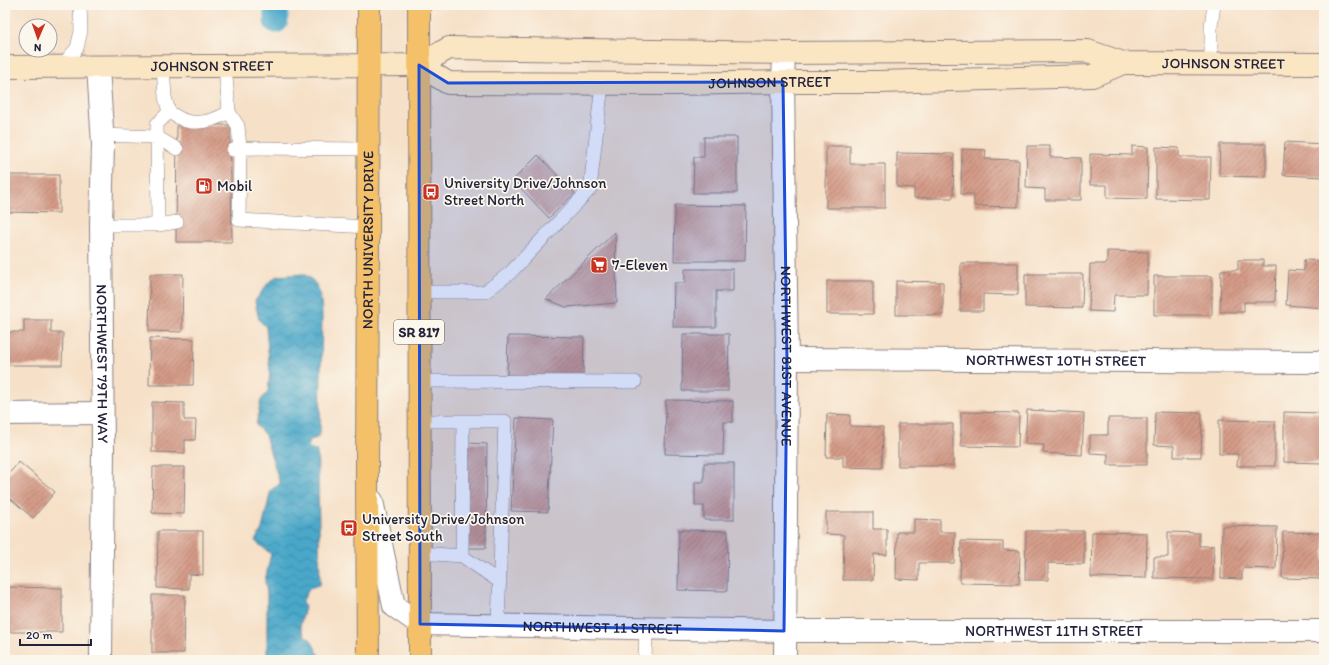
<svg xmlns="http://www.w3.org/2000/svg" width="1329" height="665" font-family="Itim,sans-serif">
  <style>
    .water { fill: url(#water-waves); stroke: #366482 }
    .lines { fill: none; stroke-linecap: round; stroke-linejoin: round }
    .canal { stroke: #4aa7c9; stroke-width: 25 }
    .building { fill: url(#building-hatch) }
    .lane-casing { stroke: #8c8181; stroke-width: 14 }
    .street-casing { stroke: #8c8181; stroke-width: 24 }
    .secondary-casing { stroke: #8c8181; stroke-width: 24 }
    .primary-casing { stroke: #8c8181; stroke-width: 24 }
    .lane { stroke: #fff; stroke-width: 13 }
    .street { stroke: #fff; stroke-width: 22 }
    .secondary { stroke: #fbe6c4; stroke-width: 22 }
    .primary { stroke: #f4c16b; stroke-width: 22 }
    .marked { fill: #1d4ed8; fill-opacity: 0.2; stroke: #1d4ed8; stroke-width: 3; stroke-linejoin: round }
    .labels { text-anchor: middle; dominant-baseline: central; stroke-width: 3.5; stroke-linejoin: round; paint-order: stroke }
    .shield { fill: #fbf7ec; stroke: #636270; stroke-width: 1 }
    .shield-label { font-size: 14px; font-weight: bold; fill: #22223b }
    .street-label { font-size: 15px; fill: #22223b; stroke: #fbf7ec }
    .poi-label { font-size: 15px; fill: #22223b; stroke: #fbf7ec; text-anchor: start }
  </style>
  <defs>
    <pattern id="water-waves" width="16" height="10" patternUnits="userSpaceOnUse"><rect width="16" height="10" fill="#4aa7c9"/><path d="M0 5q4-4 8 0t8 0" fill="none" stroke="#3d88a4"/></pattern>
    <pattern id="building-hatch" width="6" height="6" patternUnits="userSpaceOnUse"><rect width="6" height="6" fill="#d49b88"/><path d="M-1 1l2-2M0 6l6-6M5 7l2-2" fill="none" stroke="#ac7e70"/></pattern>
  </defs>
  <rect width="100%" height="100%" fill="#fbf7ec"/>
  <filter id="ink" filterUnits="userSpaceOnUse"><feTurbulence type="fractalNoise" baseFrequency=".025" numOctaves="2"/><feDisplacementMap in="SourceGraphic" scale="8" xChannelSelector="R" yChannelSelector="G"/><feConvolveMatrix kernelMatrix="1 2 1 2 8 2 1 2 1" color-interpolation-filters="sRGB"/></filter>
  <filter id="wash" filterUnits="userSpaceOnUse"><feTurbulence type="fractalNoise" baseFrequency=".012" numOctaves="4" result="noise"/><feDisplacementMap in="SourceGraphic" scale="16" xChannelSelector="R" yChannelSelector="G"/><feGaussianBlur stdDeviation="0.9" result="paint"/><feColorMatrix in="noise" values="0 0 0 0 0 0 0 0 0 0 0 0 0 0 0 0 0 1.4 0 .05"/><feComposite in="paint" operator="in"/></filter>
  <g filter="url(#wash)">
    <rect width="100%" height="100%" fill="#f6e0c7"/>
    <path class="water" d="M303 274C321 282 321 298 322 316L320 433 317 438 310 440 308 448 316 450C319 458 317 467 318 475L320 584 309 589 302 602 305 607 300 626 304 635 311 640 321 660H267V594L265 581 271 554 255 541 262 529 271 490 280 484 265 435 256 425 261 400 268 392 270 372 266 327 259 320 255 301 269 282 277 276Z"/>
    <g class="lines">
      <path class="canal" d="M276 21V5"/>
    </g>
    <g id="blocks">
      <path class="building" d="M177 125H230L232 242H176Z
        M704 137H737V193H693L694 157H704Z
        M1285 142 1324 144V177L1283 175Z
        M1220 144H1266V177L1219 176Z
        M826 146H850V164H885V208H826Z
        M1027 146H1050V157L1081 158V200H1045V189L1026 188Z
        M1132 146 1148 147 1147 199 1107 198V185H1090V154L1132 155Z
        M1156 147 1179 148V157H1211L1210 200 1156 199Z
        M962 149 986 150 985 159 1019 160 1018 207 974 206V194H961Z
        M897 153 954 154 953 198H914V188L897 187Z
        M538 155 575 193 549 218 513 180Z
        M5 175H59V213L5 212Z
        M675 205 746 206 745 261H674Z
        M615 232 617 303 566 307 546 299Z
        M1107 251 1148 252 1147 295H1114L1113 312 1089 311 1090 264H1107Z
        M1238 260H1263V266H1276L1275 302H1244V312H1220L1221 270H1238Z
        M1304 260 1324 261V308L1286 305 1288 270 1304 271Z
        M961 263H1018V295L983 294V311H960Z
        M685 269H733V291H716V327H673L674 283H685Z
        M150 274H183L182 332 149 331Z
        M1025 274H1083L1082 308 1025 307Z
        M1154 276H1212V315H1154Z
        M827 281H873V314H827Z
        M896 281 943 282V315H896Z
        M24 320H51V333H63L62 365H5V332H24Z
        M683 334H729L728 391H682Z
        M508 336 584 337 583 377 507 376Z
        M150 338 194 339 193 385H149Z
        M666 400 733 401V422H724L723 455 665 454Z
        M152 402 184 403V420H196L195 440H185V453L152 452Z
        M1027 410 1084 413 1082 455 1043 453 1044 445 1025 444Z
        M961 412 1019 413 1018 447 961 446Z
        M1155 412 1202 413 1201 457H1174V446L1154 445Z
        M1284 412 1324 413V463L1284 462Z
        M827 414 850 415V426L883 427 882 468 843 467V457H826Z
        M516 418 553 420 548 512 511 511Z
        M1108 418H1147V465H1108V454L1090 453V435H1108Z
        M1219 420 1275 421V466H1237L1238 454H1219Z
        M898 424H953V466H898Z
        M468 443 487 444 486 548H467Z
        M19 462 55 492 33 518 5 494V478Z
        M704 463H734V520H704V506H695V482H704Z
        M153 467H185L184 514 152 513Z
        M826 512H873V529H887V555L874 554 873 580H843L844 535 826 534Z
        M914 519 940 520V532H955L954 563H919V580L896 579 897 532H914Z
        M1222 526 1277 527 1276 569 1242 568V579L1221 578Z
        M679 530 728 531 727 591 678 590Z
        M158 531H203V575L189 574V589L157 588Z
        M1026 531H1084V564L1048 563V580H1025Z
        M1092 532 1147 533 1146 578 1091 577Z
        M1168 532 1199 533V546H1214L1213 579 1154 578V557H1168Z
        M1283 532 1324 533V579L1282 578Z
        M961 541 1003 542V550L1020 551 1019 584 960 583Z
        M5 587 62 588V632H5Z
        M152 595H185L184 653H152Z"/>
    </g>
  </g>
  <g filter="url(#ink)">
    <use href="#blocks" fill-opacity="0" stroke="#8c8181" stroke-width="1"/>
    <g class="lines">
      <g class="lane-casing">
        <path id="lane" d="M1211 63V26L1214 5
          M225 66 229 112 238 126 240 148 233 150
          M163 67 165 97 169 112C174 115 180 119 186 121 201 125 217 119 229 112
          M60 68 77 48 81 31 80 5
          M102 135 157 137 177 149
          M101 225H158L177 222
          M158 225 157 124 169 112
          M368 227 239 220 240 148 368 149
          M419 292H485L510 273 590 189 602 84
          M419 381 635 382
          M420 421H505L498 626
          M420 553 462 556 500 582
          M462 556 463 421
          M645 660 646 629"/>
      </g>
      <g class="street-casing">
        <g id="street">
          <path id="s1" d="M784 53 783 82 787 359 785 660"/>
          <path id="s2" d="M98 67 103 144 101 225 103 449 101 660"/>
          <path id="s3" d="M787 359 1324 362"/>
          <path d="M5 414 102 413"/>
          <path id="s4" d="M372 501 394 606 420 624 784 631H1324"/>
        </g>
      </g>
      <g class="secondary-casing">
        <g id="secondary">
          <path id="s5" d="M419 65 448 83 677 84 783 82H879L1092 76 1123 63"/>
          <path id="s6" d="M5 67 419 65 449 48 784 53 1088 51 1123 63 1324 64"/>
        </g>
      </g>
      <g class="primary-casing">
        <g id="primary">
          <path d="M419 5 420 660"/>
          <path id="s7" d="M368 660 367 475 369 5"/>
        </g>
      </g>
      <use href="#lane" class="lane"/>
      <use href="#street" class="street"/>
      <use href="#secondary" class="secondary"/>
      <use href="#primary" class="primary"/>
    </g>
  </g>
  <path class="marked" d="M419 65 448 83 783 82 787 359 784 631 420 624Z"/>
  <defs>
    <g id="fuel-square" transform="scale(0.9)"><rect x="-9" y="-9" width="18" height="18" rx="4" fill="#c8321e" stroke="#fbf7ec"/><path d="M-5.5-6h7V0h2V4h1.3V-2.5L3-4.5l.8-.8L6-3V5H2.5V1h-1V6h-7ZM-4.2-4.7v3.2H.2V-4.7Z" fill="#fff"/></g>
    <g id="bus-square" transform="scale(0.9)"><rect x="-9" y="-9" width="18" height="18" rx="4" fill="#c8321e" stroke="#fbf7ec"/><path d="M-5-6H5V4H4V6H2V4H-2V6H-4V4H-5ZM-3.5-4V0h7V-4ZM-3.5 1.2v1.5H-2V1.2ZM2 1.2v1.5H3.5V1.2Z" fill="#fff"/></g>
    <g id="supermarket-square" transform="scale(0.9)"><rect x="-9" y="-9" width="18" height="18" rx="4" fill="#c8321e" stroke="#fbf7ec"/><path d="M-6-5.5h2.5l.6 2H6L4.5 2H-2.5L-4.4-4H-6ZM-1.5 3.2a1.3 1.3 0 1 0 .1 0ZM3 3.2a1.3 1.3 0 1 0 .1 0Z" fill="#fff"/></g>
  </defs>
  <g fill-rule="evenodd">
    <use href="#fuel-square" x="204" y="186"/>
    <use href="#bus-square" x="431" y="192"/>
    <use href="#supermarket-square" x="599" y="265"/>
    <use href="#bus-square" x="349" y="528"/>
  </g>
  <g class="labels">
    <rect class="shield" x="394" y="320" width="50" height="24" rx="3"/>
    <g class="shield-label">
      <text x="419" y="332">SR 817</text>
    </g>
    <g class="street-label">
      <text stroke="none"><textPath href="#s6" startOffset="1225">JOHNSON STREET</textPath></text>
      <text stroke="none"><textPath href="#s6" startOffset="207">JOHNSON STREET</textPath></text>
      <text stroke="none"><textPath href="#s5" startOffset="356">JOHNSON STREET</textPath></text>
      <text stroke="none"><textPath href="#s7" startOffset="420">NORTH UNIVERSITY DRIVE</textPath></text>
      <text stroke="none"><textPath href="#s1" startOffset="303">NORTHWEST 81ST AVENUE</textPath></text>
      <text stroke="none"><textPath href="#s3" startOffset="269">NORTHWEST 10TH STREET</textPath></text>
      <text stroke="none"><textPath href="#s2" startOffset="297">NORTHWEST 79TH WAY</textPath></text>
      <text stroke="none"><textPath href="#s4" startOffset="321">NORTHWEST 11 STREET</textPath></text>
      <text stroke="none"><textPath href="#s4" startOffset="773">NORTHWEST 11TH STREET</textPath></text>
    </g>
    <g class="poi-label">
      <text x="444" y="183">University Drive/Johnson<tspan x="444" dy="17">Street North</tspan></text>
      <text x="217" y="186">Mobil</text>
      <text x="612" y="265">7-Eleven</text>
      <text x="362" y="519">University Drive/Johnson<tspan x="362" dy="17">Street South</tspan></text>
    </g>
  </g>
  <rect width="1329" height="665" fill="none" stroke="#fbf7ec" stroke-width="20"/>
  <g transform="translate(38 38) rotate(182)"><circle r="19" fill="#fbf7ec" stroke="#a4a2a5"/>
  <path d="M0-3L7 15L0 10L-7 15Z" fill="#c8321e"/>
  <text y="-6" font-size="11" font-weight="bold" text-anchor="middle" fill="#22223b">N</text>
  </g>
  <path d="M20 639v6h71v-6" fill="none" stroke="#22223b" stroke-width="2"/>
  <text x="26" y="639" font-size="12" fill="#22223b" stroke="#fbf7ec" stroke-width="3" paint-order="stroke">20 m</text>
</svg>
